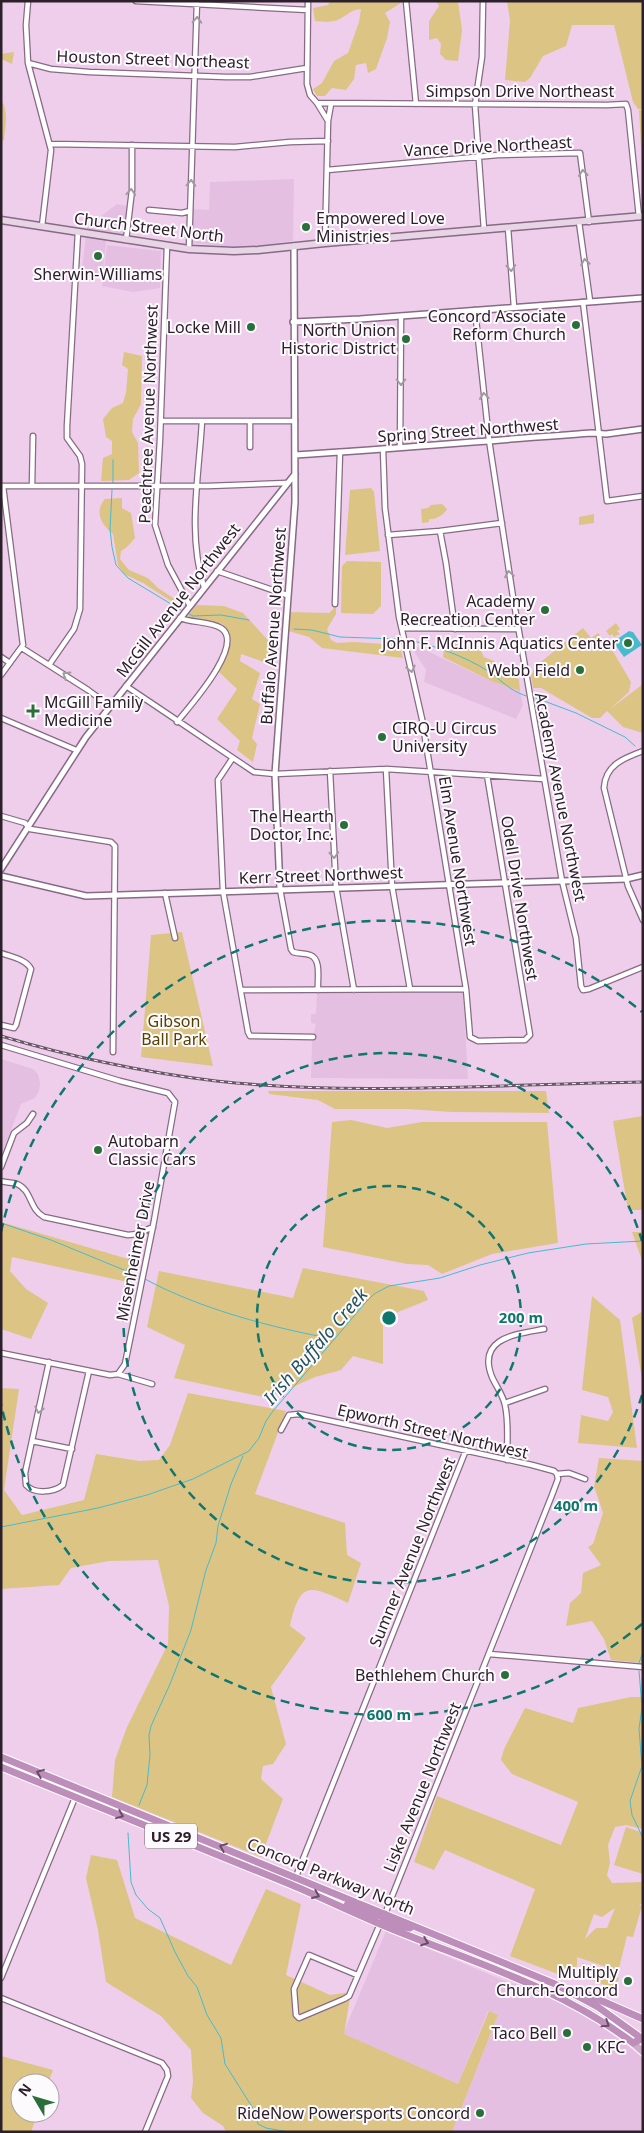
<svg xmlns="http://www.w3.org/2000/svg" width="644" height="2133" font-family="'Noto Sans',sans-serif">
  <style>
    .built { fill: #e5bfe2 }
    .green { fill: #dcc485; fill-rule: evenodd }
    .water { fill: #47bbcc }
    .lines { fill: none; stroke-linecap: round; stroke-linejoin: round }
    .stream { stroke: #47bbcc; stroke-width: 1 }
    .minor-casing { stroke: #876a85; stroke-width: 7 }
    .tertiary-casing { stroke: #876a85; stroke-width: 8 }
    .secondary-casing { stroke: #876a85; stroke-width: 9 }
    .primary-casing { stroke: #fff; stroke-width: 9 }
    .trunk-casing { stroke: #fff; stroke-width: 9 }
    .minor { stroke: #fff; stroke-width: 4.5 }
    .tertiary { stroke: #fff; stroke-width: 5 }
    .secondary { stroke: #e7d5e6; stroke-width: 6 }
    .primary { stroke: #ceaacc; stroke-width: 7 }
    .trunk { stroke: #be8ebb; stroke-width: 7 }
    .rail-casing { stroke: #6a5869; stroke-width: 3 }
    .rail { stroke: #fdfafd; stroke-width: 1; stroke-dasharray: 4; stroke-linecap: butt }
    .oneway { stroke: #a09ba0 }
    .oneway2 { stroke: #664c65 }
    .ring { fill: none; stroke: #0f766e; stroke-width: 2.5; stroke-dasharray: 9 6 }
    .poi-dot { fill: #2a6f3b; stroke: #fdfafd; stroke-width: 2 }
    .labels { text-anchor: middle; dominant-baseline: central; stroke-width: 4; stroke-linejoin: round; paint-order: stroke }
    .shield { fill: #fdfafd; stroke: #6b616a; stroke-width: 1 }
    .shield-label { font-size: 15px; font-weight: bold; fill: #2c202b }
    .street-label { font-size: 16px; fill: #2c202b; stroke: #fdfafd }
    .poi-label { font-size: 16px; fill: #2c202b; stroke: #fdfafd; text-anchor: end }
    .park-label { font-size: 16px; fill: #554100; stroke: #fdfafd }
    .water-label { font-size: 18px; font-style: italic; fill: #23545c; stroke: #fdfafd }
    .centre { fill: #0f766e; stroke: #fdfafd; stroke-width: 2.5 }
    .ring-label { font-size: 15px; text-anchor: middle; font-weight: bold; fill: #0f766e; stroke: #fdfafd; stroke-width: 4; stroke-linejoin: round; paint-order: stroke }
  </style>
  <rect width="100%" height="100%" fill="#efceec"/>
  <path class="built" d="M294 179 293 241 244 248 190 243 192 209 209 210 210 182Z
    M117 204 127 206 124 236 107 234 102 278 81 276 87 227Z
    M107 245 161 251 160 288 133 292 102 286Z
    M408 642 491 681 520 691 523 705 516 719 424 682 426 670Z
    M463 992 468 1079 311 1078 312 1040 316 1024 311 1023V1014H316L317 993Z
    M1 1059 33 1069 38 1074 40 1083 39 1091 35 1098 21 1104 1 1156Z
    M386 1931 510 1983 537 1990 561 2002 596 2023 636 2052 643 2059V2132H452L498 2015 488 2011 458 2084 343 2034Z"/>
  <path class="green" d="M330 1H401V3L385 13 390 22 387 38 376 69 368 73 366 63 356 65 354 79 346 90 332 88 325 96H317L313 89 322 83 334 61 348 53 359 22 361 9C351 10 350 13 343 17 335 23 324 22 315 21L313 8 328 5Z
    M436 1H458L462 30 458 61 446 60 440 54 441 44 437 38 429 40V21L439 6Z
    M507 1H643V109H638L633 102 614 25H572L566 46 543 56 530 78 525 82 505 80 510 21Z
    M14 52 12 64 1 59V54Z
    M1 100C9 111 5 127 4 140L1 141Z
    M639 110H643V168L642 167Z
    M124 352 142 356 141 404 133 419 132 432 138 443 139 473 129 480 101 481 103 458 112 454V441L106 437 103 419 112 408 123 403 126 392 128 369 122 365Z
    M371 488 374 492 380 551 345 555 350 490Z
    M122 498V508L131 513 135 538 127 547 121 551 120 559 129 570 148 578 158 588 176 600 182 608 143 583 124 574 118 565 113 534C101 524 94 512 105 499Z
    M442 504 447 509C444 515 436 520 429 519V522L422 523 421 509 428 508 431 505Z
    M594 514V523L579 525V517Z
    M347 561 381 562V606L373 614 341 613 342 566Z
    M196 605 224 606 243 613 275 648 274 657 264 662 241 654 240 661 260 673 252 699 260 704 252 738 257 744 253 762 237 750 240 741 217 719 237 689 219 672 231 641 223 624 187 618Z
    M336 606V614L327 629 331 640 337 643 354 642 399 645 403 658 322 648 309 637 289 631 290 612 329 613Z
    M616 623 620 629 617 631 620 634 614 637 612 634 610 636 606 631Z
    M583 628 591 638 598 633 614 653 631 682 629 692 610 709 643 684V733L623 727 607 711 600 718H592L541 688H533L531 675 537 665Z
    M458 644 481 651 484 657 494 661 504 669 506 676 519 679 520 691 491 681 443 657 444 647Z
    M182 932 213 1066 141 1057 151 935Z
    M268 1091H546L549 1113 452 1112 408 1109H335L318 1100 269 1094Z
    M643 1116V1210H628L613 1121Z
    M351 1120 387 1128 422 1122H547L558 1243 492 1254 442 1274 428 1265 407 1264 323 1247 332 1122Z
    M1 1222 135 1261 132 1283 12 1257 10 1271 26 1289 48 1303 31 1339 1 1329Z
    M632 1232H643V1264V1263Z
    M303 1268 424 1291 428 1300 383 1318V1364L353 1356 341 1370 315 1377 268 1398 174 1378 185 1345 147 1327 159 1271 293 1298Z
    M592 1296 620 1320 637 1448 578 1443 581 1415 608 1421 613 1412 608 1397 582 1390Z
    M643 1311V1386L632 1318Z
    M1 1388 19 1389 4 1490 22 1515 84 1500 96 1454 139 1461 159 1460 170 1445 188 1393 286 1411 255 1494 345 1523 347 1555 361 1563 348 1603C311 1586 300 1579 290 1626L306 1638 271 1687 286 1744 273 1764 263 1766 261 1779 283 1799 261 1857 112 1797 115 1760 127 1727 168 1644 169 1606 158 1560 109 1561 71 1568 59 1585 1 1589Z
    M599 1458 643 1461V1663L611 1660 604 1639 592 1621 566 1626 570 1603 581 1593 583 1573 601 1565 588 1547 593 1544 603 1513 594 1486Z
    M631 1697H643V1829L626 1825 615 1827 608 1845 610 1863 607 1875 612 1883 643 1882V1903L639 1905 642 1906 633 1937 627 1936 619 1968 615 1970 577 1957V1965L571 1979 510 1956 535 1889 445 1850 434 1870 414 1862 437 1796 561 1845 578 1802 512 1774 501 1760 504 1749 525 1708 573 1723 578 1708ZM615 1908 607 1928H596L585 1939 594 1914 602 1917Z
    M626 1827 643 1833V1874L614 1865Z
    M91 1855 117 1860 135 1918 231 1965 266 1889 301 1904 286 1975 330 1995 351 1992 344 2034 458 2084 489 2011 498 2015 452 2132H226L223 2126 203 2113 191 2098 193 2082 191 2050 161 2016 106 1982 98 1930 86 1878Z
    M582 1963 619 1978 615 1989 577 1974Z
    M1 2056 53 2070 48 2083H20V2113H38L31 2132H1Z"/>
  <path class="water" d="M629 631 633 632 642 645 624 657 613 642Z"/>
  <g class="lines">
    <path class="stream" d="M113 483V460
      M112 490 110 529 112 547 116 565 128 578 181 610
      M189 614 193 616 221 615 249 620
      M294 629 312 630 340 637 397 639
      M409 640C436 646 464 656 488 671 504 682 507 689 526 696
      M536 698 576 713 625 737 635 746
      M1 1223 51 1240 141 1277
      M145 1279C200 1309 273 1328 334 1339
      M1 1527 98 1508 147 1495 193 1479 249 1451 259 1438 266 1421 273 1411 366 1302 374 1294 389 1286 440 1278 480 1265 528 1253 586 1244 643 1241
      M639 1663 643 1652
      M639 1671 642 1707 639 1729 642 1766 630 1801 632 1815 643 1838
      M139 1805 147 1785 150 1755 149 1735 151 1726 170 1684 191 1630 206 1570 216 1543 218 1526 231 1484 243 1456
      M128 1833 131 1882 136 1895 148 1909 160 1918 175 1952 188 1976 197 1987 207 2015 221 2038 225 2064 254 2110 258 2124 266 2128 289 2132"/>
    <g class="minor-casing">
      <path id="minor" d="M28 1 26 25 28 63 51 150 42 226
        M136 1 308 10
        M308 1 307 84 310 95 317 103 607 105 626 104 628 110 639 217
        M406 1 416 104
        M483 1 482 57 475 105 484 230
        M28 63 51 69 89 72 226 77H250L307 68
        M317 103 328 121
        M50 144 235 147 290 142 328 141
        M327 170 498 155 580 153 589 222
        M149 210 182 213 190 211
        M579 222 590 301
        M508 228 514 307
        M126 240 132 190V145
        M325 243 328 121 331 104
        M167 246 160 439 155 525 168 565 190 606
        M189 249 197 1
        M583 302 607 501 643 496
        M475 310 489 440 513 597 562 881 576 938 581 986 583 990 589 989 643 967
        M161 421H295
        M202 421C199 476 187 534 204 587
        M250 421V447
        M400 447 401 316
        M383 449 385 508 399 617 422 719 466 989 470 1037 478 1041 525 1040 530 1035 487 775
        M1 486H208L287 483
        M32 486 33 436
        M440 531 446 563 455 629
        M388 535 440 531 502 523
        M217 571 287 595
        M335 604 340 452
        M402 628 518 629
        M22 648 88 690 110 706
        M1 657 10 663
        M49 665 74 629 80 609 82 464 80 456 67 438V426L78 232
        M1 675 23 645 3 486
        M126 686 254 772 275 774 386 769 544 779
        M1 718 76 750
        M177 722C189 707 246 644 221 628 210 621 192 623 180 618
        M643 751C624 758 605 765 604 788L628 886 643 920
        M232 759 218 780 223 891 248 1032 250 1036 313 1037
        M386 769 392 886 410 989
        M330 771 336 887 354 990
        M1 816 25 823 30 829 111 842 115 846 113 1052
        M280 889 291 949 293 952C299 954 305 953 310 955 322 959 317 980 318 990
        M165 893 175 938
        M1 953C11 957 26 959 31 969L16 1025 14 1028 1 1025
        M241 990 466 989
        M1 1045 120 1081 168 1093 175 1102 154 1221 125 1364 118 1374
        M1 1167 14 1133 27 1123 33 1114
        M1 1181C6 1183 12 1182 17 1184 32 1190 29 1209 44 1217L128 1235 137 1234 153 1227
        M1 1353 110 1375 118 1374 152 1384
        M49 1362 25 1473 26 1485C34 1494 53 1493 63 1485L89 1371
        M505 1403 545 1389
        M281 1430 289 1415 299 1414 532 1465 554 1471 557 1474 569 1473 585 1479
        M32 1441 72 1449
        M507 1460C507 1442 509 1422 505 1405 503 1395 496 1386 492 1377 476 1337 518 1334 544 1329
        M489 1654 643 1667
        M295 1879 466 1450
        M385 1914 552 1495 558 1479 557 1474
        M357 1975 309 1955 294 1989 296 2015 299 2018 344 1999 349 1996 380 1924
        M1 1978 79 1788
        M1 1998 162 2063 167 2070 168 2076 145 2132"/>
    </g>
    <g class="tertiary-casing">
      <path id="tertiary" d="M293 322 360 319 643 298
        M295 455C394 449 493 440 592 433L606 434 643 429
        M1 869 86 737 295 474
        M1 876 86 896 626 879 643 875
        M280 889 275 774 295 502 294 246"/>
    </g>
    <g class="secondary-casing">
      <path id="secondary" d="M1 220 189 249 234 251 258 250 325 243 643 216"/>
    </g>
    <g class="primary-casing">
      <path id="primary" d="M633 2043 643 2052"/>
    </g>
    <g class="trunk-casing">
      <path id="trunk" d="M1 1757 555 1984 598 2007 641 2038
        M1 1767C98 1806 195 1845 292 1885 325 1899 358 1915 392 1929 475 1963 561 1988 633 2043L643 2038
        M347 1905 376 1915 380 1916 385 1914
        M380 1924 384 1921 410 1928
        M577 1990 643 2019"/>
    </g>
    <use href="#minor" class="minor"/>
    <use href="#tertiary" class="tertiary"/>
    <use href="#secondary" class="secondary"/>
    <use href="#primary" class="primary"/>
    <use href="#trunk" class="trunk"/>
    <g class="rail-casing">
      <path id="rail" d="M1 1036C71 1057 143 1072 216 1081 356 1096 502 1084 643 1082"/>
    </g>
    <use href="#rail" class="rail"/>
  </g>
  <defs><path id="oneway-chevron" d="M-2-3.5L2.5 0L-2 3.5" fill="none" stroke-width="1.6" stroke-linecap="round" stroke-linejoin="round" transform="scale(1.25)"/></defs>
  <g class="oneway">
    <use href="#oneway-chevron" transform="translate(197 20) rotate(-88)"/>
    <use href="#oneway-chevron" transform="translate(583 173) rotate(-96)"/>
    <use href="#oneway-chevron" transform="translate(191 183) rotate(-88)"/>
    <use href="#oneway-chevron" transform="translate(131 192) rotate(-86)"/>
    <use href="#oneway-chevron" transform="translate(585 262) rotate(-99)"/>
    <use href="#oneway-chevron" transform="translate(511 268) rotate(86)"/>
    <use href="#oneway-chevron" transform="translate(401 382) rotate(90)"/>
    <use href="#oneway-chevron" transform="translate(484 396) rotate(-96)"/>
    <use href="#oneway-chevron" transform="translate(509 574) rotate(-99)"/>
    <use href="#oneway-chevron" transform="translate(411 669) rotate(77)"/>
    <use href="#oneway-chevron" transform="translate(66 675) rotate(-148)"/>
    <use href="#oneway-chevron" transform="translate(334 855) rotate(87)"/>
    <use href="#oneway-chevron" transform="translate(39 1410) rotate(102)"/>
  </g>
  <g class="oneway2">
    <use href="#oneway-chevron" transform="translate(40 1773) rotate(-158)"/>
    <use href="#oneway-chevron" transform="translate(120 1815) rotate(22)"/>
    <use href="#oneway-chevron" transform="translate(223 1847) rotate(-158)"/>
    <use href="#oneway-chevron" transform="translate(316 1895) rotate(23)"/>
    <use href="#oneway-chevron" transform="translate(425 1942) rotate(21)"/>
    <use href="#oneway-chevron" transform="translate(606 2024) rotate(33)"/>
  </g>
  <g class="ring">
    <circle cx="389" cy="1318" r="132"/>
    <path d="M642 1395A265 265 0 1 1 642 1241"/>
    <path d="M642 1624A397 397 0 0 1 1 1404M1 1232A397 397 0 0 1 642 1012"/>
  </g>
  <g class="poi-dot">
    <circle cx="306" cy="227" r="5"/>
    <circle cx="98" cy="256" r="5"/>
    <circle cx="576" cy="325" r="5"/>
    <circle cx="251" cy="327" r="5"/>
    <circle cx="406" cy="339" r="5"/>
    <circle cx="545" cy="610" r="5"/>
    <circle cx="628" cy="643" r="5"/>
    <circle cx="580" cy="670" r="5"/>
    <path d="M30.5 703.5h5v5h5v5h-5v5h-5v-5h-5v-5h5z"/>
    <circle cx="382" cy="737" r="5"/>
    <circle cx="344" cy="825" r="5"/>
    <circle cx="98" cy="1150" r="5"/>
    <circle cx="505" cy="1675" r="5"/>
    <circle cx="628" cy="1981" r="5"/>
    <circle cx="567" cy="2033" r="5"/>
    <circle cx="587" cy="2047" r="5"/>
    <circle cx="480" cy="2113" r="5"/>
  </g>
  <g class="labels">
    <rect class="shield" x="145" y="1823.5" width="52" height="25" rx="4"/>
    <g class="shield-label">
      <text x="171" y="1836">US 29</text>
    </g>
    <g class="street-label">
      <text transform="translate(153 59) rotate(2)">Houston Street Northeast</text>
      <text x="520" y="91">Simpson Drive Northeast</text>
      <text transform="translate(488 146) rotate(-3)">Vance Drive Northeast</text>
      <text transform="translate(149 227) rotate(7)">Church Street North</text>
      <text transform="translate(148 414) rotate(-88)">Peachtree Avenue Northwest</text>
      <text transform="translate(468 430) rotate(-4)">Spring Street Northwest</text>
      <text transform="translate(178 600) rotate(-52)">McGill Avenue Northwest</text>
      <text transform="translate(273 626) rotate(-86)">Buffalo Avenue Northwest</text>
      <text transform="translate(561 797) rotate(79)">Academy Avenue Northwest</text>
      <text transform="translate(458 861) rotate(81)">Elm Avenue Northwest</text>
      <text transform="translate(321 875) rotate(-2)">Kerr Street Northwest</text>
      <text transform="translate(520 898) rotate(81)">Odell Drive Northwest</text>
      <text transform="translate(135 1251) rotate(-79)">Misenheimer Drive</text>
      <text transform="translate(433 1431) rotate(13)">Epworth Street Northwest</text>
      <text transform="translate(412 1552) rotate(-68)">Sumner Avenue Northwest</text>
      <text transform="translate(422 1787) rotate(-68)">Liske Avenue Northwest</text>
      <text transform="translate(331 1876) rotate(22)">Concord Parkway North</text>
    </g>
    <g class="poi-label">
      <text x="316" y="218" text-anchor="start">Empowered Love<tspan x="316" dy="18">Ministries</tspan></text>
      <text x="98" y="274" text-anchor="middle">Sherwin-Williams</text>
      <text x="566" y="316">Concord Associate<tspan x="566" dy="18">Reform Church</tspan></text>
      <text x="241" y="327">Locke Mill</text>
      <text x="396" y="330">North Union<tspan x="396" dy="18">Historic District</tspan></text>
      <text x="535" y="601">Academy<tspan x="535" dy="18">Recreation Center</tspan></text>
      <text x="618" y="643">John F. McInnis Aquatics Center</text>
      <text x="570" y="670">Webb Field</text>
      <text x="44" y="702" text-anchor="start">McGill Family<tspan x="44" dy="18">Medicine</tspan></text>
      <text x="392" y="728" text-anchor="start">CIRQ-U Circus<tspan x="392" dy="18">University</tspan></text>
      <text x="334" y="816">The Hearth<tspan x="334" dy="18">Doctor, Inc.</tspan></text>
      <text x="108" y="1141" text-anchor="start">Autobarn<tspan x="108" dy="18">Classic Cars</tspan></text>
      <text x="495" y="1675">Bethlehem Church</text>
      <text x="618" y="1972">Multiply<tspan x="618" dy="18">Church-Concord</tspan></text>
      <text x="557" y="2033">Taco Bell</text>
      <text x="597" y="2047" text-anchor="start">KFC</text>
      <text x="470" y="2113">RideNow Powersports Concord</text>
    </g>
    <g class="park-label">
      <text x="174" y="1021">Gibson<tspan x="174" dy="18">Ball Park</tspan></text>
    </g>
    <g class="water-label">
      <text transform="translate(315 1346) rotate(-49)">Irish Buffalo Creek</text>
    </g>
  </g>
  <circle cx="389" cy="1318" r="8" class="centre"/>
  <g class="ring-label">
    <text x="521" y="1323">200 m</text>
    <text x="576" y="1511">400 m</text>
    <text x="389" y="1720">600 m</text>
  </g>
  <rect width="644" height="2133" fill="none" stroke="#2c202b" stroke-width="5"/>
  <g transform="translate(35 2098) rotate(308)"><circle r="24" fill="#fdfafd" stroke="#a9a3a9"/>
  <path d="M0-4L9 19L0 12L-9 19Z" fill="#2a6f3b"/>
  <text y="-8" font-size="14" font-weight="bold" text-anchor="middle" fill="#2c202b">N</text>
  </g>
</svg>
